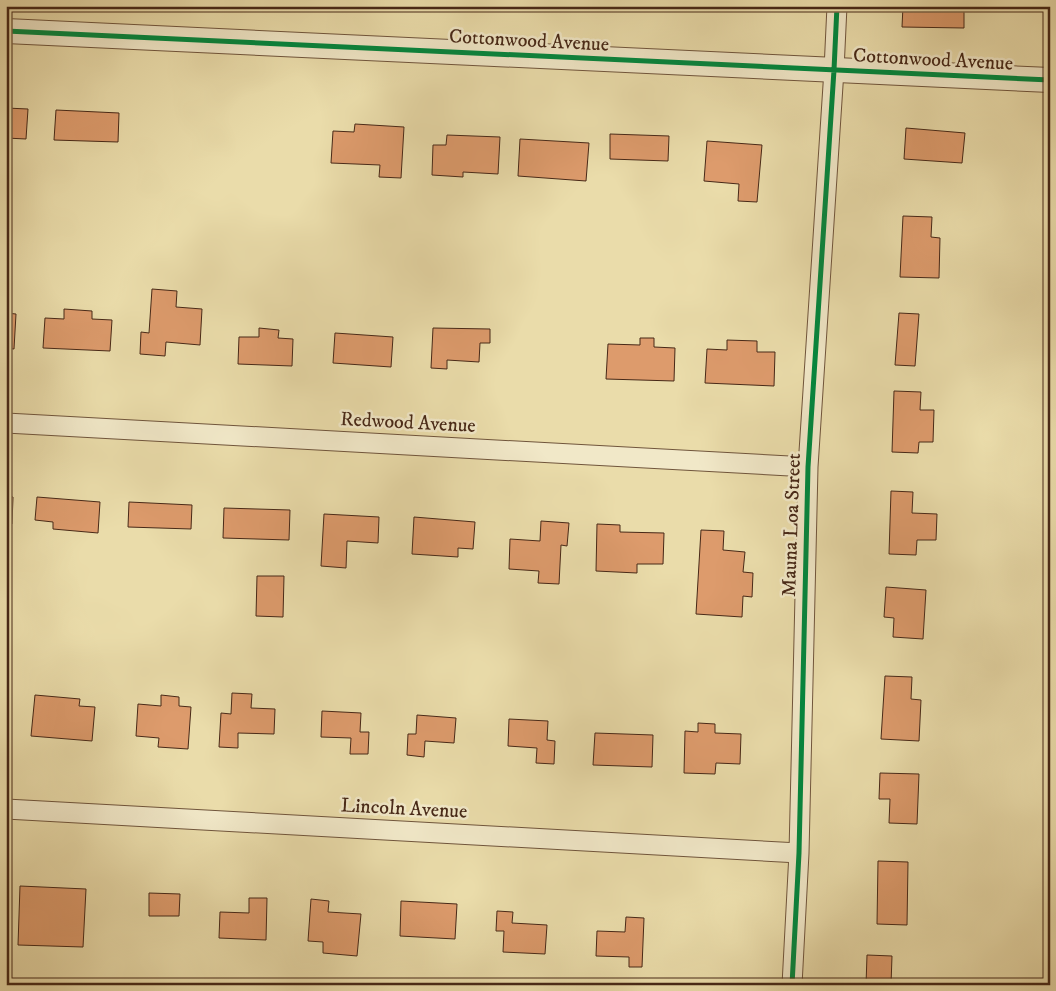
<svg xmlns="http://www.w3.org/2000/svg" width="1056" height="991" font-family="'IM FELL DW Pica',serif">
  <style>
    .building { fill: #dd9b6c; stroke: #472817 }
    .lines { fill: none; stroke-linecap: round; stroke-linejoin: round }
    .minor-casing { stroke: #70553c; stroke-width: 21 }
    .tertiary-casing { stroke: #70553c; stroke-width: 26 }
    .minor { stroke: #f1e8c8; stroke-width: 19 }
    .tertiary { stroke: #f1e8c8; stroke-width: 24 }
    .cycleway-casing { stroke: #f1e8c8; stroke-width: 8 }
    .cycleway { stroke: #00873e; stroke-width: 5 }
    .labels { text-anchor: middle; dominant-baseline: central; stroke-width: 5; stroke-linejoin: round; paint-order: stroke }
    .street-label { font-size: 20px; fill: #472817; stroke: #f1e8c8 }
  </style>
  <rect width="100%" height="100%" fill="#eadcaa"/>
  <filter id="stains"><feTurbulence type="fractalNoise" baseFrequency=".004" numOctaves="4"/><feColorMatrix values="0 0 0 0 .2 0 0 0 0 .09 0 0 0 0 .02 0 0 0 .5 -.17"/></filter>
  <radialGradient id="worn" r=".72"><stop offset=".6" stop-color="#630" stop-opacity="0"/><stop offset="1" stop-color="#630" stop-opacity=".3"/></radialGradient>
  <path class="building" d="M903 6H964V28L902 27Z
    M6 108 28 109 26 139 6 138Z
    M56 110 119 113 118 142 54 140Z
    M355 124 404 127 401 178 379 177 380 165 331 163 333 131 354 132Z
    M906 128 965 133 962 163 904 159Z
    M610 134 669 136 668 161 610 159Z
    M447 135 500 137 498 174 463 172V177L432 175 433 145H446Z
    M520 139 589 143 586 181 518 176Z
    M707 141 762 145 757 202 738 201 739 184 704 181Z
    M903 216 932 217 931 237 940 238 939 278 900 277Z
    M152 289 177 291 176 307 202 309 200 345 166 342 165 356 140 354 141 332 149 333Z
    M64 309 92 311V319L112 320 110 351 43 348 45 318 64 319Z
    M6 313 16 314 14 349 6 348Z
    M899 313 919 314 915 366 895 365Z
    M259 328 279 330 278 338 293 339 292 366 238 364 239 337H259Z
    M433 328 490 329V343H480L479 362 447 360V369L431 368Z
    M335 333 393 337 391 367 333 363Z
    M640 338H654V347L675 348 674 381 606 379 608 344 640 345Z
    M727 340 757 341V352H775L774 386 705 383 707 349 727 350Z
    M894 391 921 392 920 410H934L933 442H919L918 453 892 452Z
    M891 491 913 492 912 513 937 514 936 540H917L916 555 889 554Z
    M6 496 13 497 12 524H6Z
    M37 497 100 502 98 533 53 529V522L35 520Z
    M129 502 192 505 191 529 128 527Z
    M224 508 290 510 289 540 223 538Z
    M324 514 379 517 378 543 347 541 346 568 321 566Z
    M414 517 475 522 473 549 458 548V557L412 554Z
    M541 521 569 523 567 546 561 545 559 584 538 583 539 571 509 569 510 539 540 541Z
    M597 524 620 525V532L664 533 663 564H637V573L596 571Z
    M701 530 724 531 723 550 745 552 743 572 753 573 752 597 743 596 742 617 696 614Z
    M257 576H284L283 617 256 616Z
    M886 587 926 590 923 639 893 637 894 618 884 617Z
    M885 676 912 677 911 699 921 700 919 741 881 739Z
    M232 693 252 694 251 708 275 709 274 734 238 733V748L219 747 221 713 231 714Z
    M35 695 80 699 79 706 95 707 92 741 31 736Z
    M161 695 179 697V706L191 707 188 749 158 747 159 738 136 736 138 704 161 706Z
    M322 711 361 713 360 732H369L368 754H350L351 738 321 737Z
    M417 715 456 718 454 743 425 741 424 757 407 755 408 734H416Z
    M509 719 548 721 547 740 555 741 554 764 536 763 537 748 508 746Z
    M698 723 715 724V733L741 734 740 764 716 763 715 774 684 773 685 731 698 732Z
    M595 733 653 735 652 767 593 765Z
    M880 773 919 774 917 824 889 823 890 799H879Z
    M878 861 908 862 907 925 877 924Z
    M20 886 86 889 83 947 18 945Z
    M149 893 180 894 179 916H149Z
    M249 898H267L266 940 219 938 220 912 249 913Z
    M311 899 329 901 328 912 361 914 357 956 323 953V942L308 941Z
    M401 901 457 904 455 939 400 936Z
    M497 911 513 912 512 923 547 925 545 954 503 952 504 931H496Z
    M626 917 644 918 642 967H629V957L596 956 597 931 625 932Z
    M867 955 892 956 891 985H866Z"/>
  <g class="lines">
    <g class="minor-casing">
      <path id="minor" d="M6 423 808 467
        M6 809 799 853
        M792 985 799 853 808 467 834 70 837 6"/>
    </g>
    <g class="tertiary-casing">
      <path id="tertiary" d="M6 31 1050 80"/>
    </g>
    <use href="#minor" class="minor"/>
    <use href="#tertiary" class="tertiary"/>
    <g class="cycleway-casing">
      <path id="cycleway" d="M6 31 1050 80
        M792 985 799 853 808 467 834 70 837 6"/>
    </g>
    <use href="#cycleway" class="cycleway"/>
  </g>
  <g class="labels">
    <g class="street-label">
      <text transform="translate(529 41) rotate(3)">Cottonwood Avenue</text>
      <text transform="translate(933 60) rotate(3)">Cottonwood Avenue</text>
      <text transform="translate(408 423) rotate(3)">Redwood Avenue</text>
      <text transform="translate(792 525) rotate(-88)">Mauna Loa Street</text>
      <text transform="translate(404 809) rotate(3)">Lincoln Avenue</text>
    </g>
  </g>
  <rect width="1056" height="991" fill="none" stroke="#eadcaa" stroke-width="25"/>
  <rect x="8" y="8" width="1041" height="976" fill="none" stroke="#472817" stroke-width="2.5"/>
  <rect x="12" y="12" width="1031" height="966" fill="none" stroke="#472817"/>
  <rect width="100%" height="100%" filter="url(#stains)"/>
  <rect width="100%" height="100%" fill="url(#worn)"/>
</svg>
